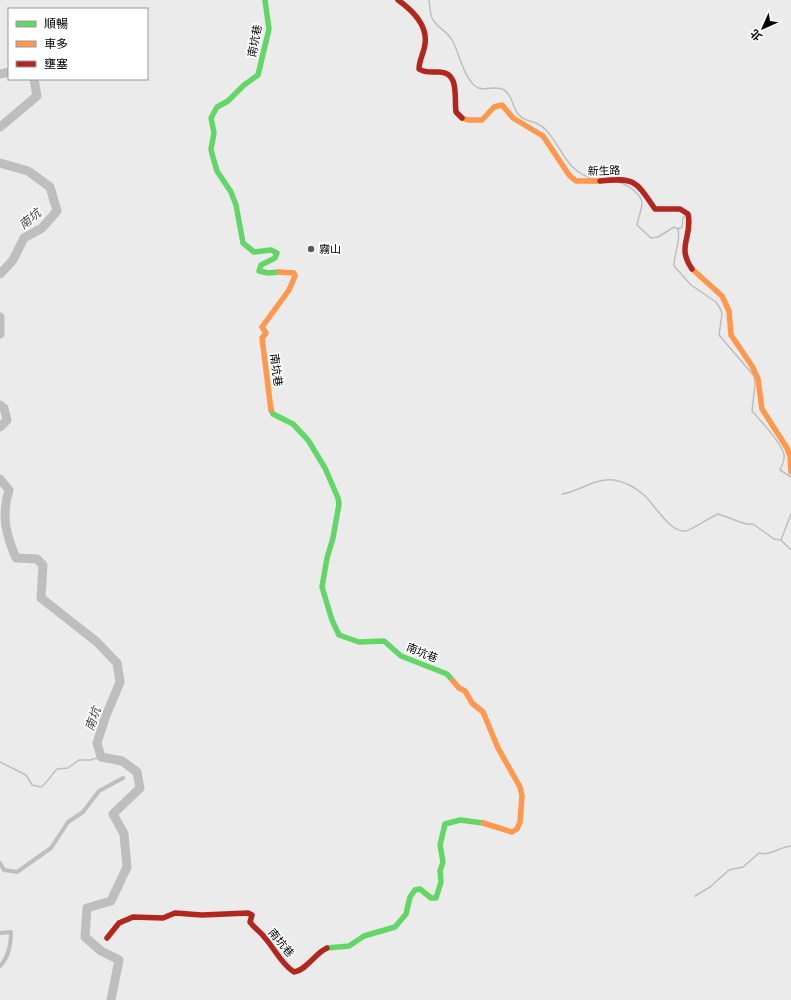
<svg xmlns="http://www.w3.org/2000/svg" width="791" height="1000" font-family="'Alegreya Sans','Noto Sans TC',sans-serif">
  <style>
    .green { fill: #ebebeb; fill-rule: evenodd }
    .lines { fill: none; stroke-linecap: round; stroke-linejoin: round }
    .stream { stroke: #bebebe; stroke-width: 1.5 }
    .river { stroke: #bebebe; stroke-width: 9 }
    .street { stroke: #bebebe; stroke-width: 4 }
    .fast { stroke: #63d668; stroke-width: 5.5 }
    .slow { stroke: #ff974d; stroke-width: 5.5 }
    .jam { stroke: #b3261e; stroke-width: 5.5 }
    .poi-dot { fill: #595959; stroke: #fff; stroke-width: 1.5 }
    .labels { text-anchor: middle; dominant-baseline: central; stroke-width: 3.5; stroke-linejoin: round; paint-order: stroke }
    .street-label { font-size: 11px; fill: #000; stroke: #fff }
    .poi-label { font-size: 11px; fill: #000; stroke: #fff; text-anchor: start }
    .water-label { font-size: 12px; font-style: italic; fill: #434343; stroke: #fff }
  </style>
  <rect width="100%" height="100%" fill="#fff"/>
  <path class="green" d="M0 0H791V1000H0ZM9 9H147V79H9Z"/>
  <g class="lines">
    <path class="stream" d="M429 0C430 6 430 13 432 18 436 27 447 31 452 40 459 52 463 76 475 86 484 93 495 84 504 90 513 95 512 108 519 115 526 123 537 120 545 129 562 146 566 173 595 179
      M618 182C626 184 641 193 642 203 642 209 638 219 637 225L651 238 658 237 674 227 678 229C681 241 674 253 674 266L691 285 716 302 721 310 722 314 719 335 754 376 755 384 752 411C760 420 782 443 784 455 785 460 782 465 780 470L791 477
      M678 229 682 227 683 218 686 215
      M562 494C581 491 594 478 614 480 625 482 635 487 644 495 655 505 670 533 686 531 692 530 710 517 718 514L746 524H753L774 539 781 540
      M791 514 781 540 791 550
      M0 762 26 775 32 785 41 787C48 782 51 775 57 769L68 768 79 760H90L101 757
      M695 896 710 887 729 870 743 867 759 853C771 856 779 847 791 846"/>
    <path class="river" d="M0 74 9 72
      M0 127 37 96 34 79
      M0 163 28 171 50 187 57 211 42 228 24 238 13 260 0 274
      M0 317V334
      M0 405 4 408 7 420 0 427
      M0 479 9 490C1 515 6 535 16 558L37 559 43 565 41 598 97 642 117 663 120 682 105 718 97 743 101 757 122 761 137 772 140 788 113 814 124 834 127 867 111 901 87 908 85 937 101 951 119 960 111 1000"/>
    <path class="street" d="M0 863 4 870 17 872 51 848 68 822 83 812 99 791 123 778
      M0 933 11 932C11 945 9 957 0 966"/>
    <path class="fast" d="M265 0 269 29 258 75 244 85 228 101 217 107 211 118 214 133 211 149 212 154 217 171 231 192 236 205 243 243 254 252 271 250 277 253 275 258 261 265 259 271 268 273 279 272
      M271 410 273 414 293 424 308 440 325 468 338 498 339 504 333 538 327 558 322 587 332 620 339 635 359 642 384 641 401 656 447 674 453 681
      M327 948 349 946 364 936 395 927 406 914 410 897 415 890 420 889 431 898H436L441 882 440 871 443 862 440 845 445 824 460 820 483 823"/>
    <path class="slow" d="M462 118 468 120H482L494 107 502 105 513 118 543 136 569 175 576 181H600
      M692 269 722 296 729 311 731 335 752 366 758 379 762 409 787 448 790 456 791 472
      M271 410 262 338 266 333 262 327 289 290 295 276 294 273 279 272
      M453 681 459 688 465 691 472 703 483 712 498 748 520 787 522 796 520 822 517 829 512 832 483 823"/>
    <path class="jam" d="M398 0C412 10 428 25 425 44 424 53 419 60 419 69 425 73 431 72 438 72 460 71 454 98 456 112L462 118
      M600 181C635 177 636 181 655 209H680L688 214C693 237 676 246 692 269
      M107 938 119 923 133 917 163 918 175 913 202 915 248 913 252 915 250 922C254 928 261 932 265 938 275 949 281 964 294 972 307 970 315 953 327 948"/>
  </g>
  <circle class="poi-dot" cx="311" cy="249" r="4"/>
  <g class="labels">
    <g class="street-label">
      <text transform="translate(255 41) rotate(-79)">南坑巷</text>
      <text transform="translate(604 171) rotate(-2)">新生路</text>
      <text transform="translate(276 370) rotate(83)">南坑巷</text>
      <text transform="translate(422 653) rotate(22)">南坑巷</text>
      <text transform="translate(281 943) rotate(50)">南坑巷</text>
    </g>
    <g class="poi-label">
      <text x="319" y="249">霧山</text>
    </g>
    <g class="water-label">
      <text transform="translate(30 219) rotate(-39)">南坑</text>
      <text transform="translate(93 719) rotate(-70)">南坑</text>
    </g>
  </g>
  <rect x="8" y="8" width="140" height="72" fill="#ffffff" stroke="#999999"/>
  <rect x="16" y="21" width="20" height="6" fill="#63d668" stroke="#999999"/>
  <text x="44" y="28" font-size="12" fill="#000000">順暢</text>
  <rect x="16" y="41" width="20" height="6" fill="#ff974d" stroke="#999999"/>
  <text x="44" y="48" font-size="12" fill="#000000">車多</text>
  <rect x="16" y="61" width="20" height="6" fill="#b3261e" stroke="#999999"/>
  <text x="44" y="68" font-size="12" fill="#000000">壅塞</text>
  <g transform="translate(763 28) rotate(225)" stroke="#ffffff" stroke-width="3" paint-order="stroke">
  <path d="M0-3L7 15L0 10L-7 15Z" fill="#000000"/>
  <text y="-6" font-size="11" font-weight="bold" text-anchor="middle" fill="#000000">北</text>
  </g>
</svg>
